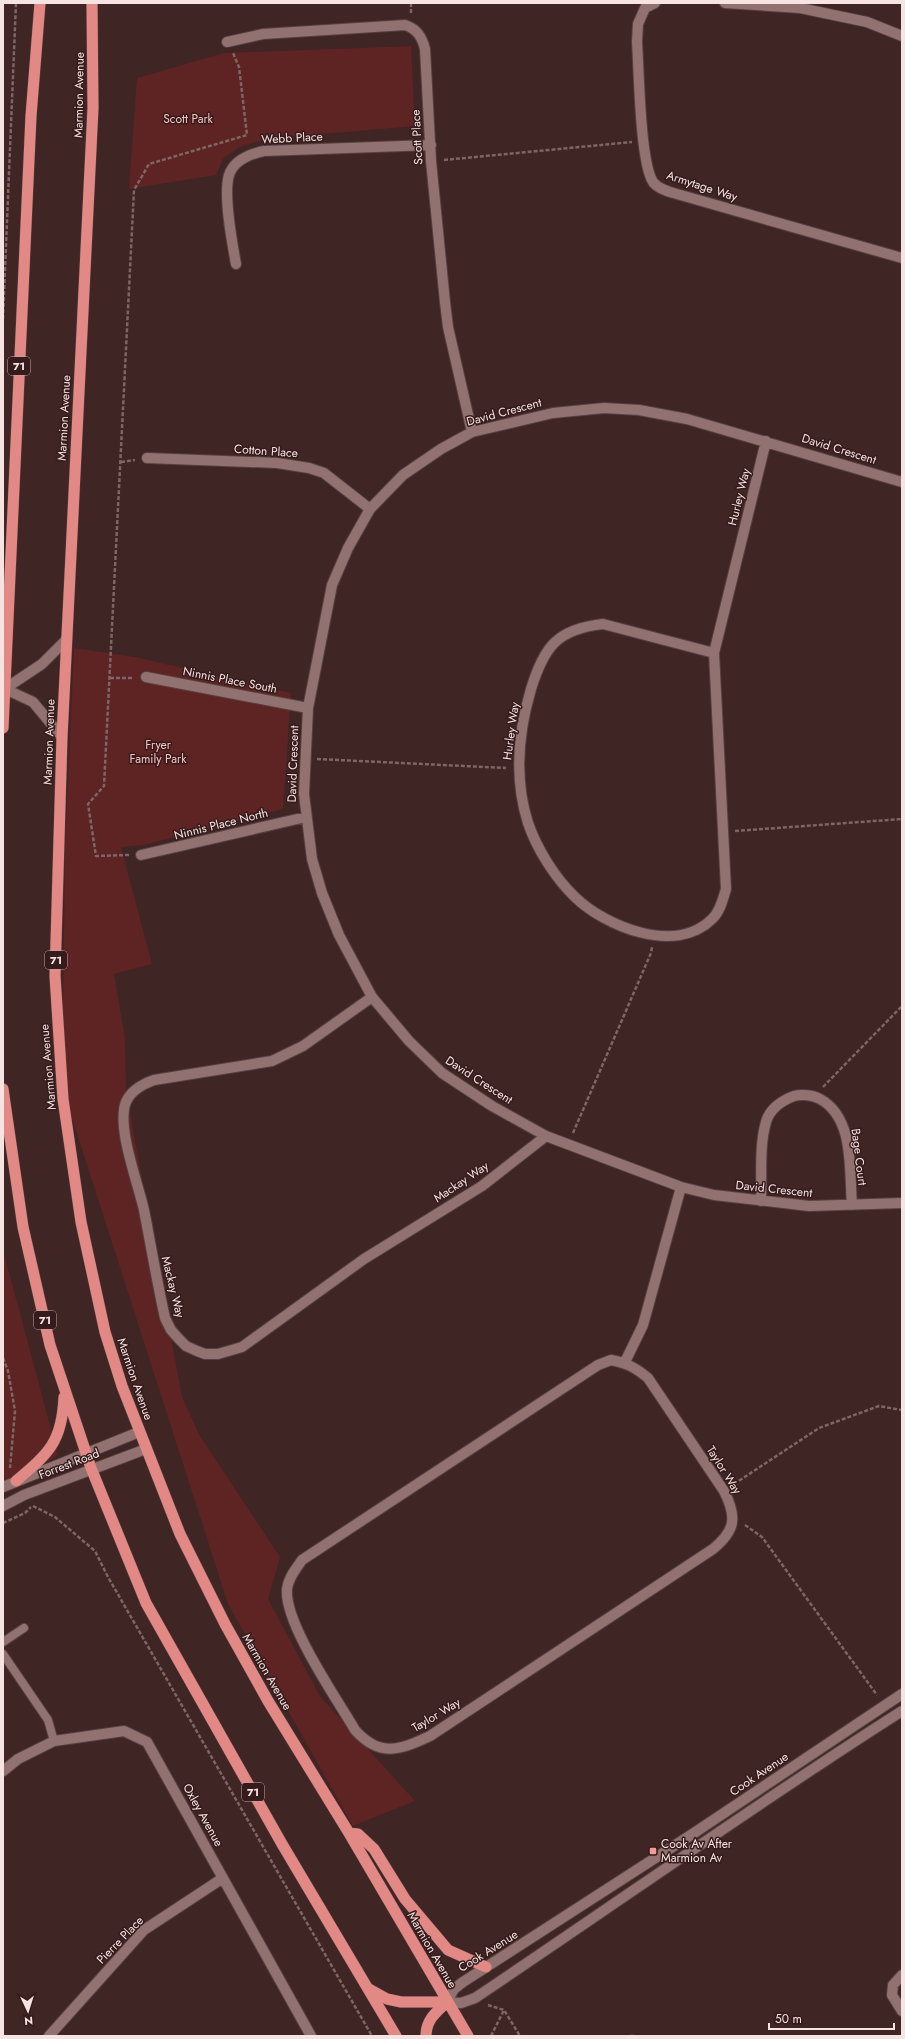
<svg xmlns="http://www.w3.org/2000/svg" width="905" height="2039" font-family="Jost,sans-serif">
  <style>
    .green { fill: #5e2323 }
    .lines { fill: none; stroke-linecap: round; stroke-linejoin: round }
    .service-casing { stroke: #574140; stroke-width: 10 }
    .minor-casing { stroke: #574140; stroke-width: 12 }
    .tertiary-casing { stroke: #574140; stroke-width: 12 }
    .trunk-casing { stroke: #574140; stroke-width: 12 }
    .path { stroke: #7d6665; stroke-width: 2.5; stroke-dasharray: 4 2; stroke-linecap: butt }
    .service { stroke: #917270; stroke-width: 8 }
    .minor { stroke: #917270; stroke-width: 10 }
    .tertiary { stroke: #917270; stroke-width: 10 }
    .trunk { stroke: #e28986; stroke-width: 11 }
    .poi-dot { fill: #f59b97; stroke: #351b1b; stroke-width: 1.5 }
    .labels { text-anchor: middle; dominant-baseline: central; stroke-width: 3; stroke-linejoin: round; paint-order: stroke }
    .shield { fill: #351b1b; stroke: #bca8a6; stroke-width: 1 }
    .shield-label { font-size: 11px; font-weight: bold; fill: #f6e4e2 }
    .street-label { font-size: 12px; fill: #f6e4e2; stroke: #351b1b }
    .park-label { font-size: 12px; fill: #f8c3c0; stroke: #351b1b }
    .poi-label { font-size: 12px; fill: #f6e4e2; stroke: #351b1b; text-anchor: start }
  </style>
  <rect width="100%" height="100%" fill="#3f2524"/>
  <path class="green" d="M411 46 415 126 266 139 239 147 223 159 216 175 129 189 137 78 224 53Z
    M74 648 135 657 291 693 283 809 144 845 121 847 152 964 114 974 125 1039 126 1091 182 1397 200 1436 280 1557 268 1599 320 1696 415 1801 353 1826 228 1604 62 1087 65 850Z
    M3 1250 58 1455 3 1487Z"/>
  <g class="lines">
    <g class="service-casing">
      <path id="service" d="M3 1642 24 1628
        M3 1654 48 1720 54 1741"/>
    </g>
    <g class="minor-casing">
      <path id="minor" d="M655 3 645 8 638 24 637 42C639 70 640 162 653 182 658 189 669 192 677 194L902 258
        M725 3 800 8 867 22 902 36
        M227 42 263 34 405 25C417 29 422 37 425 49L431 161 445 302 448 327 472 432
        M236 264C232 242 223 195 229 175 234 160 250 154 264 151L431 145
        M147 458 277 463 309 468 324 473 370 509
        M902 482 687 419 639 410 604 408 553 413 472 432 441 449 403 475 370 509 348 548 332 585 308 708 304 794 312 859 322 893 339 935 372 997 409 1041 442 1073 492 1106 546 1136 681 1187 714 1195 809 1206 902 1203
        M714 653 603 624C557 629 544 647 531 689 518 733 514 779 528 823 537 849 555 878 575 897 606 927 676 955 712 919 720 912 723 899 726 889L714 653 766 441
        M146 677 308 708
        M141 855 306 817
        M372 997 303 1046 272 1061 154 1080C143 1084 131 1090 126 1102 116 1126 138 1183 144 1210 151 1246 157 1282 165 1318L171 1330 179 1339 186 1346 197 1351 205 1354H218L242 1347 364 1259 482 1186 546 1136
        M761 1201C762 1175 759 1146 766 1122 770 1108 781 1101 794 1096 802 1094 813 1095 820 1099 855 1118 849 1171 852 1205
        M611 1360C627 1363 636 1368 648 1378L724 1491C737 1517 736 1530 713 1549L430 1736C400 1750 380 1758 355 1730 337 1699 284 1623 287 1589 288 1578 296 1569 302 1560L598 1365Z
        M625 1362 643 1325 681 1187
        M3 1771 18 1759 54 1741 124 1731 147 1742 311 2036
        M902 1975 893 1985 892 1995 902 2011
        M49 2036 144 1930 223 1878"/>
    </g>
    <g class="tertiary-casing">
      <path id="tertiary" d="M3 688 33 702 62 737
        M3 690 42 664 66 640
        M3 1487 139 1432
        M3 1506 24 1495 146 1449
        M902 1694 694 1833 463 1982 454 1989 447 2002 461 2003 475 1998C617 1903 757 1803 902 1711"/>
    </g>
    <g class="trunk-casing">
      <path id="trunk" d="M92 3 93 108 62 737 55 976 63 1099 81 1222 105 1332 122 1386 180 1534 225 1624 268 1701 349 1833 468 2036
        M3 728 31 116 40 3
        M3 1089 23 1227 50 1345 91 1468 146 1603 282 1844 396 2036
        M16 1481C49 1453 62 1442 64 1397
        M349 1833 358 1834 374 1849 405 1899 448 1950 486 1967
        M369 1989 387 1999 401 2002H447
        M426 2036C426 2020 436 2012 447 2002"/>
    </g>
    <path class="path" d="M411 3V15
      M444 160 632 142
      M3 319 16 3
      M121 462 135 460
      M110 678H134
      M317 759 506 768
      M735 831 902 819
      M129 855 96 856 88 804 104 786 134 190 149 164 247 135 239 67 233 53
      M823 1087 902 1006
      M573 1133 651 953 652 947
      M3 1358 8 1371 15 1411 10 1468
      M734 1484 819 1428 879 1406 902 1410
      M33 1506 55 1517 95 1551 108 1577 372 2036
      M3 1523 25 1513 31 1507
      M745 1525 762 1537 877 1695
      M488 2005 504 2010 520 2036
      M491 2036 504 2010
      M630 2036H634"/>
    <use href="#service" class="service"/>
    <use href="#minor" class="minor"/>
    <use href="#tertiary" class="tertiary"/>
    <use href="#trunk" class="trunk"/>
  </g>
  <rect class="poi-dot" x="649" y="1847" width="8" height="8" rx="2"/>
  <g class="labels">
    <g class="shield">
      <rect x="8" y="357" width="22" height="18" rx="3"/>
      <rect x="45" y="951" width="22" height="18" rx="3"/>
      <rect x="34" y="1311" width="22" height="18" rx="3"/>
      <rect x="242" y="1783" width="22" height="18" rx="3"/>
    </g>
    <g class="shield-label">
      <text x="19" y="366">71</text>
      <text x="56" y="960">71</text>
      <text x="45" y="1320">71</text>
      <text x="253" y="1792">71</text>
    </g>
    <g class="street-label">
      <text transform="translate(79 95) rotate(-89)">Marmion Avenue</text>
      <text transform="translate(417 137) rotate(-93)">Scott Place</text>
      <text transform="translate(292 138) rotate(-3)">Webb Place</text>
      <text transform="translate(702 186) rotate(18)">Armytage Way</text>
      <text transform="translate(504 412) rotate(-15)">David Crescent</text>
      <text transform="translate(64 418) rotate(-87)">Marmion Avenue</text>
      <text transform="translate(839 449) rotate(17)">David Crescent</text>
      <text transform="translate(266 451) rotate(4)">Cotton Place</text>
      <text transform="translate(739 497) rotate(-76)">Hurley Way</text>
      <text transform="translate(230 680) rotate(11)">Ninnis Place South</text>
      <text transform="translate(511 731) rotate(-82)">Hurley Way</text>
      <text transform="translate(49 742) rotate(-88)">Marmion Avenue</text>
      <text transform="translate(293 764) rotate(-88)">David Crescent</text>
      <text transform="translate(221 824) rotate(-14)">Ninnis Place North</text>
      <text transform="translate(48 1067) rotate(-95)">Marmion Avenue</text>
      <text transform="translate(479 1080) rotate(33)">David Crescent</text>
      <text transform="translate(859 1157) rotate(83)">Bage Court</text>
      <text transform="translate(461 1182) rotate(-34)">Mackay Way</text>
      <text transform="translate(774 1189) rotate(6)">David Crescent</text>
      <text transform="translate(173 1287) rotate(76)">Mackay Way</text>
      <text transform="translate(135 1379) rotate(71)">Marmion Avenue</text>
      <text transform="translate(69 1464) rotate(-21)">Forrest Road</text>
      <text transform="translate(724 1470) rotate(58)">Taylor Way</text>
      <text transform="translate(267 1672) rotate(60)">Marmion Avenue</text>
      <text transform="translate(436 1715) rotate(-31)">Taylor Way</text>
      <text transform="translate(759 1774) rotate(-34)">Cook Avenue</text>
      <text transform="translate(203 1815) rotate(61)">Oxley Avenue</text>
      <text transform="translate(120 1940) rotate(-46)">Pierre Place</text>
      <text transform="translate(432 1950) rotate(60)">Marmion Avenue</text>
      <text transform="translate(488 1951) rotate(-32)">Cook Avenue</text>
    </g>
    <g class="park-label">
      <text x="188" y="119">Scott Park</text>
      <text x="158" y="745">Fryer<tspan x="158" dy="14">Family Park</tspan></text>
    </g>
    <g class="poi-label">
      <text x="661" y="1844">Cook Av After<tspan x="661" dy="14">Marmion Av</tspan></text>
    </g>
  </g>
  <rect width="905" height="2039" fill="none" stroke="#f6e4e2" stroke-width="8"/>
  <g transform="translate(28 2011) rotate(176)" stroke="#351b1b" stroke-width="3" paint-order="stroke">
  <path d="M0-3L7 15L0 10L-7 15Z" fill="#f6e4e2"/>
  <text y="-6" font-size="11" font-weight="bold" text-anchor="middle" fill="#f6e4e2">N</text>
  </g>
  <path d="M769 2023v6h125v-6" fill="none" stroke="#f6e4e2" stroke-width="2"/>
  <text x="775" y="2023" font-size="12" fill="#f6e4e2" stroke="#351b1b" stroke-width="3" paint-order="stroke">50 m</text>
</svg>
